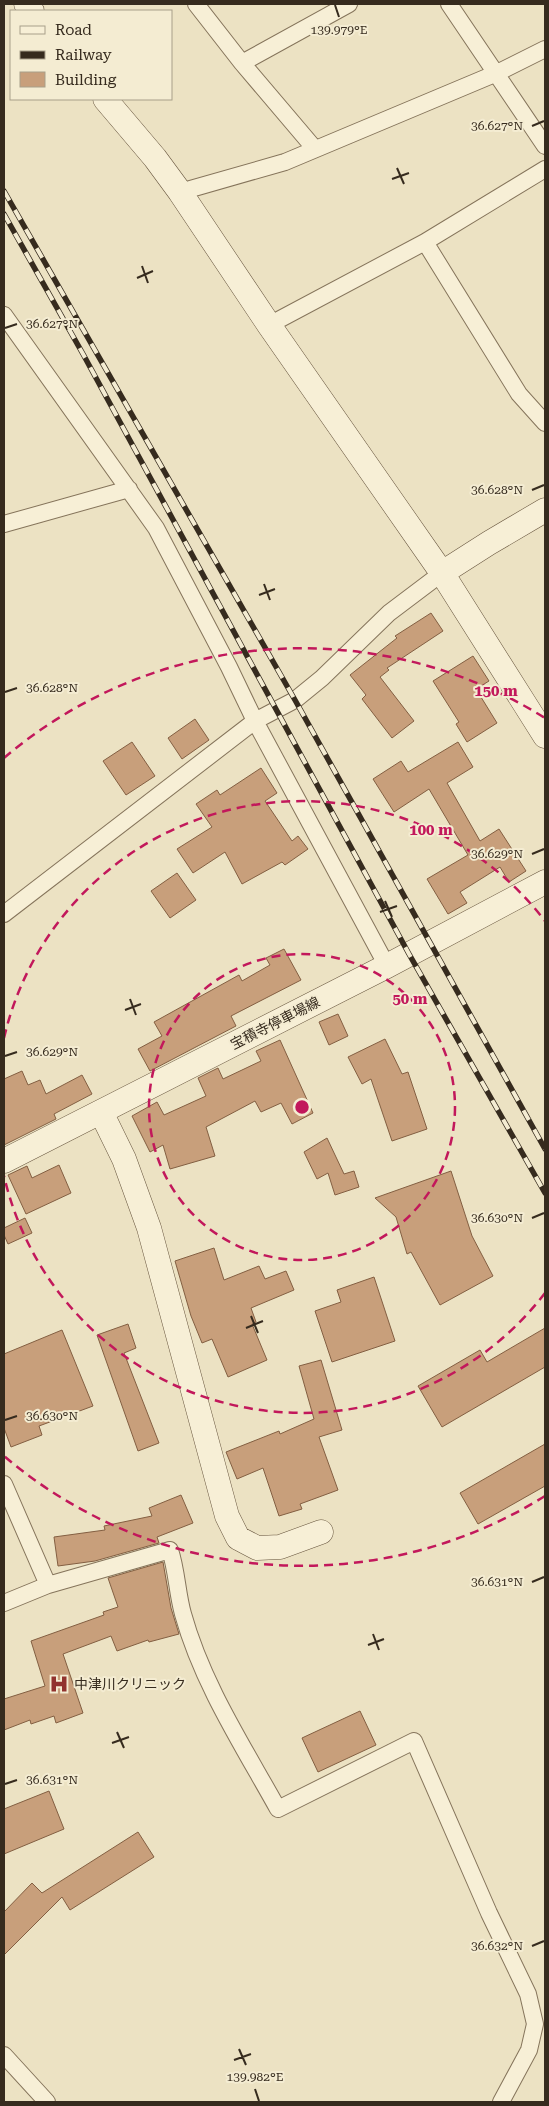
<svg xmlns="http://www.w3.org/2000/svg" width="549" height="2106" font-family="'Roboto Serif','Noto Sans JP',serif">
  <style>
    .building { fill: #c89f7b; stroke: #835f42 }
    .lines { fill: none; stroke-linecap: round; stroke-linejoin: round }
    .street-casing { stroke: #85745b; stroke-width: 18 }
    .secondary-casing { stroke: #67553e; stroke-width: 25 }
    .street { stroke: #f7efd6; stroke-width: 16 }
    .secondary { stroke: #f7efd6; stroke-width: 24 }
    .rail-casing { stroke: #362b1e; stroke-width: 5.5 }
    .rail { stroke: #f4ecd2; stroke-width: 4; stroke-dasharray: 11; stroke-linecap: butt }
    .ticks { fill: none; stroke: #362b1e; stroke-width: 2 }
    .ring { fill: none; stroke: #c2185b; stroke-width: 2.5; stroke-dasharray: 9 6 }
    .labels { text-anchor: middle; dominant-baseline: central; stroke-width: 4; stroke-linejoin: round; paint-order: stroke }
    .street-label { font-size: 14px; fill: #362b1e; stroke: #f4ecd2 }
    .poi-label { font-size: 14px; fill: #362b1e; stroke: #f4ecd2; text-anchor: start }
    .ticks-label { font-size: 12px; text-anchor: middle; fill: #362b1e; stroke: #f4ecd2; stroke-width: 4; stroke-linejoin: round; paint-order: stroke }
    .centre { fill: #c2185b; stroke: #f4ecd2; stroke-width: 2.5 }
    .ring-label { font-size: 15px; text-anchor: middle; font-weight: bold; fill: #c2185b; stroke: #f4ecd2; stroke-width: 4; stroke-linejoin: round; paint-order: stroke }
  </style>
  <rect width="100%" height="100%" fill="#ece2c3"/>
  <path class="building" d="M431 613 443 631 387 668 389 670 380 677 414 721 392 738 362 699 366 695 350 675 397 638 395 636Z
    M473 656 489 681 476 689 497 723 467 742 456 724 459 722 433 681Z
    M195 719 209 740 182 759 168 738Z
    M132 742 155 776 126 795 103 761Z
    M458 742 473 767 447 783 480 841 499 829 526 871 509 882 500 867 460 892 467 903 448 914 427 879 468 855 429 789 394 812 373 779 401 761 408 772Z
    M261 768 277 793 265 801 292 841 298 836 308 849 285 865 282 862 242 884 225 852 193 873 177 849 212 827 196 804 217 790 220 795Z
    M177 873 196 900 170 918 151 891Z
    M284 949 301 980 231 1016 236 1026 150 1071 138 1049 162 1036 154 1022 239 975 242 981 270 965 266 958Z
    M338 1014 348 1036 329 1045 319 1022Z
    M385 1039 402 1074 408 1072 427 1129 392 1141 371 1079 362 1084 348 1057Z
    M280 1040 313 1113 292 1124 281 1103 261 1112 255 1101 206 1127 215 1156 170 1169 163 1145 150 1152 132 1116 157 1102 164 1115 206 1096 198 1078 218 1068 223 1079 261 1061 256 1051Z
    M22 1071 28 1085 40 1080 46 1094 82 1075 92 1094 54 1114 56 1119 4 1145V1079Z
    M327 1138 344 1174 354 1171 359 1187 335 1195 328 1173 317 1179 304 1152Z
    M59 1165 71 1193 26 1214 8 1175 27 1166 32 1178Z
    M451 1171 472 1236 493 1276 440 1305 411 1252 407 1254 396 1217 375 1198Z
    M25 1218 32 1233 8 1244 4 1235V1228Z
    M214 1248 224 1280 259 1266 265 1279 286 1271 294 1290 251 1308 256 1322 252 1324 267 1360 228 1377 212 1339 202 1343 191 1316 175 1261Z
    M374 1277 395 1341 332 1362 315 1311 341 1302 337 1290Z
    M128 1324 136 1348 124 1353 159 1443 138 1451 97 1335Z
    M545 1328V1367L442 1427 418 1386 480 1350 487 1362Z
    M62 1330 93 1406 39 1426 42 1435 11 1447 4 1428V1354Z
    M321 1360 342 1430 319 1437 338 1490 300 1504 302 1509 279 1516 263 1468 237 1479 226 1452 279 1431 280 1434 314 1419 299 1366Z
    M545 1444V1486L478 1524 460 1493Z
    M181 1495 193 1523 157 1537 159 1543 95 1561 58 1566 54 1537 105 1530 104 1526 152 1516 149 1508Z
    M163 1562 171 1608 179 1634 149 1642 148 1640 117 1651 111 1636 63 1654 83 1713 56 1723 54 1716 31 1724 30 1720 4 1730V1699L45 1686 31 1641 104 1615 103 1612 118 1607 108 1578Z
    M360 1711 376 1745 318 1772 302 1738Z
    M49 1791 64 1829 4 1854V1809Z
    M138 1832 154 1857 70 1910 62 1897 4 1955V1912L32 1883 42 1893Z"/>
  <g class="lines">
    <g class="street-casing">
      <path id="street" d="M196 4 242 63 315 149
        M449 4 545 146
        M242 63 349 4
        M545 169 425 242 519 394 545 423
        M180 192 285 162 497 73 545 49
        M4 315 156 528 229 667 255 721 387 966
        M269 325 425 242
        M4 524 129 489
        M4 914 255 721 295 700 322 678 389 613 442 573
        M4 1484 48 1585
        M4 1603 48 1585 170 1550C177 1571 177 1593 183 1614 202 1683 243 1746 278 1809L414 1741 489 1913 528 1994 535 2024 529 2050 501 2102
        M4 2055 47 2102"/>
    </g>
    <g class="secondary-casing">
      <path id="secondary" d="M26 4 32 11
        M105 99 155 158 180 192 269 325 442 573 545 736
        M442 573 489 543 545 510
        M101 1112 124 1159 149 1228 227 1516 238 1538 257 1548 280 1547 321 1532
        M4 1161 387 966 545 882"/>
    </g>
    <use href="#street" class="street"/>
    <use href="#secondary" class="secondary"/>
    <g class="rail-casing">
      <path id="rail" d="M4 191 295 700 545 1149
        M4 214 83 354 409 954 545 1193"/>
    </g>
    <use href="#rail" class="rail"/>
  </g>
  <path class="ticks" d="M335 5 339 17M532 126 544 121M397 168 404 184M392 179 409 173M142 266 148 283M137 278 153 271M5 328 17 324M532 490 544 485M264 584 270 600M259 595 275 589M5 692 17 688M532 854 544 849M385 901 392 917M380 912 397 906M130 999 136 1015M125 1010 141 1004M5 1056 17 1052M532 1218 544 1213M251 1316 258 1333M246 1328 263 1321M5 1420 17 1416M532 1582 544 1577M373 1634 379 1650M368 1645 384 1639M117 1732 124 1748M112 1743 129 1737M5 1784 17 1780M532 1946 544 1941M239 2049 246 2065M234 2060 251 2054M255 2089 259 2101"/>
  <g class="ring">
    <circle cx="302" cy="1107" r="153"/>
    <path d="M545 1293A306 306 0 0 1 4 1176M4 1038A306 306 0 0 1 545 921"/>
    <path d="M545 1496A459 459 0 0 1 4 1456M4 758A459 459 0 0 1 545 718"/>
  </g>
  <defs>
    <g id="hospital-bare" transform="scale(1.5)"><path d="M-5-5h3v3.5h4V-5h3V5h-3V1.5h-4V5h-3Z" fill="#91322e" stroke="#f4ecd2" stroke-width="2.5" paint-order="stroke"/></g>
  </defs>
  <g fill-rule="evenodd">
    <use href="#hospital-bare" x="59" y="1684"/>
  </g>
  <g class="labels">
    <g class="street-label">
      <text transform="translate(275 1023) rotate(-27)">宝積寺停車場線</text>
    </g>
    <g class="poi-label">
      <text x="74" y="1684">中津川クリニック</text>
    </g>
  </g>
  <g class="ticks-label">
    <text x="339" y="34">139.979°E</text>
    <text x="497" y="130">36.627°N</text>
    <text x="52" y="328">36.627°N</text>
    <text x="497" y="494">36.628°N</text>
    <text x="52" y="692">36.628°N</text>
    <text x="497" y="858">36.629°N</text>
    <text x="52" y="1056">36.629°N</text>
    <text x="497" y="1222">36.630°N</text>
    <text x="52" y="1420">36.630°N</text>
    <text x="497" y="1586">36.631°N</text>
    <text x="52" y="1784">36.631°N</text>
    <text x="497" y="1950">36.632°N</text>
    <text x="255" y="2081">139.982°E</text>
  </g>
  <circle cx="302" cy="1107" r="8" class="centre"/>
  <g class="ring-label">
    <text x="496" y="696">150 m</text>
    <text x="431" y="835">100 m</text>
    <text x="410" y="1004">50 m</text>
  </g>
  <rect width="549" height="2106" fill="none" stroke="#362b1e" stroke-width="10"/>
  <rect x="10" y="10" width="162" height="90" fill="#f4ecd2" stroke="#a89f8a"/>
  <rect x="20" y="26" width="25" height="8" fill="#f7efd6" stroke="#a89f8a"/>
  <text x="55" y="35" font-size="15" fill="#362b1e">Road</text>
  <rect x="20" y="51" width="25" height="8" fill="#362b1e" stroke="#a89f8a"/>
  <text x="55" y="60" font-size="15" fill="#362b1e">Railway</text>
  <rect x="20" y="72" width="25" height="15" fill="#c89f7b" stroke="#a89f8a"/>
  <text x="55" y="85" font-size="15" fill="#362b1e">Building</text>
</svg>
